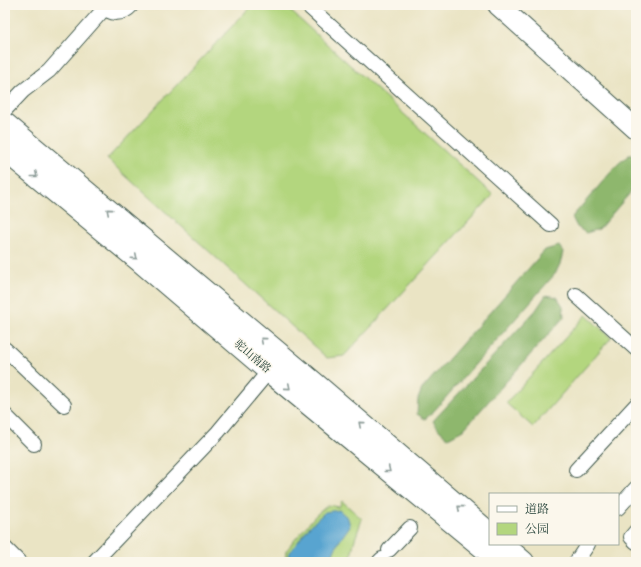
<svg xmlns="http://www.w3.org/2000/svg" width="641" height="567" font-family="Vollkorn,'Noto Serif SC',serif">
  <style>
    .green { fill: #b3d67e; stroke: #698a59 }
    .forest { fill: #8eb76d; stroke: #567a50 }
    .water { fill: #58a4d0; stroke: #3c7082 }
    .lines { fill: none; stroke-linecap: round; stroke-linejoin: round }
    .street-casing { stroke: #3d564a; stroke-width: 16 }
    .secondary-casing { stroke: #3d564a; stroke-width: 22 }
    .primary-casing { stroke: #3d564a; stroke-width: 24 }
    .street { stroke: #fff; stroke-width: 14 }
    .secondary { stroke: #fff; stroke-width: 20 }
    .primary { stroke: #fff; stroke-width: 22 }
    .oneway { stroke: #8f9e9a }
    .labels { text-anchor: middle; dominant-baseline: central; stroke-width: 3; stroke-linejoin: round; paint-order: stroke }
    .street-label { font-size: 11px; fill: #1f3d34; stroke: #fbf7ec }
  </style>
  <rect width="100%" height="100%" fill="#fbf7ec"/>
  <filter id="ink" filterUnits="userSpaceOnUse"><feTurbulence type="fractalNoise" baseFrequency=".025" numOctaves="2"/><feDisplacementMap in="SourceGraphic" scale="8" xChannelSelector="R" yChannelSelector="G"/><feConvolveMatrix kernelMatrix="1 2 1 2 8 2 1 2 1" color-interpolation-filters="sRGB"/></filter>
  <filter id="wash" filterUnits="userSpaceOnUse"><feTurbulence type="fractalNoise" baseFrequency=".012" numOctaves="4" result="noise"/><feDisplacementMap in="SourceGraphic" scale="16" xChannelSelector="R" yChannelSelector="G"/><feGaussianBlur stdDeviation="0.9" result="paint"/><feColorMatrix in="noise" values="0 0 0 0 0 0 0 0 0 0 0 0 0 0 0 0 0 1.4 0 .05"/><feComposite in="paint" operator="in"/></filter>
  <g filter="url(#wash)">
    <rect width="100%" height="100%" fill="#eae4c4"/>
    <path class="green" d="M252 5H284L493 195 344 356 327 358 107 159Z
      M586 315 611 338 533 427 506 403Z
      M342 501 362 519 354 542 350 562H285L286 551 293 542 315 516 328 505 339 507Z"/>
    <path class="forest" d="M629 155H636V186L599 229 586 233 577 227 572 217 618 164Z
      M559 246 563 252 560 264 555 274 433 412 425 419 417 414 418 399 422 389 545 250Z
      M546 295 557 297 563 306 564 317 463 430 448 438 439 430 433 421 536 310Z"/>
    <path class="water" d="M339 510 348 518 350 526C343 536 332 549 332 562H292L288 555 309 527 325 512Z"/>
  </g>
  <g filter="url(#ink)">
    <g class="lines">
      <g class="street-casing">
        <path id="street" d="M101 5C111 16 123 15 132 5
          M307 5 551 225
          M5 110 23 91 49 71 104 9
          M576 295 636 349
          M5 349 64 405
          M5 415 34 444
          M576 470 636 405
          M618 508 636 488
          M636 531 631 537 636 542
          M5 548 19 562
          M389 550 410 528
          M94 562 218 432 269 371
          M379 562 382 559
          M576 562 588 544"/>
      </g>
      <g class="secondary-casing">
        <path id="secondary" d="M498 5 636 129"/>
      </g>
      <g class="primary-casing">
        <path id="primary" d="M5 124 315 384 490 534
          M5 150 139 260 275 376 501 562
          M502 544 523 562"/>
      </g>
      <use href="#street" class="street"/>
      <use href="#secondary" class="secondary"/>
      <use href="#primary" class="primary"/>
    </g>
    <defs><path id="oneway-chevron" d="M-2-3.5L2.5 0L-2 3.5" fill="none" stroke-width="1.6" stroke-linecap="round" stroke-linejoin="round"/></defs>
    <g class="oneway">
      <use href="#oneway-chevron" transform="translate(35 175) rotate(39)"/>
      <use href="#oneway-chevron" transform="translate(109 211) rotate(-140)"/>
      <use href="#oneway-chevron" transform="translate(135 257) rotate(40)"/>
      <use href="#oneway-chevron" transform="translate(263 340) rotate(-140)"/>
      <use href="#oneway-chevron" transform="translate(288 387) rotate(40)"/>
      <use href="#oneway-chevron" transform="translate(361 424) rotate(-139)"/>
      <use href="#oneway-chevron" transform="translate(388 470) rotate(39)"/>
      <use href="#oneway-chevron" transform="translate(460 508) rotate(-140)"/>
    </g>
  </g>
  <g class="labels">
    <g class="street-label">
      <text transform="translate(252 357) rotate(41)">驼山南路</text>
    </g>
  </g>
  <rect width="641" height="567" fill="none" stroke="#fbf7ec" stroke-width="20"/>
  <rect x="489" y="493" width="130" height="52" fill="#fbf7ec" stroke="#a3ada2"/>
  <rect x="497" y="506" width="20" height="6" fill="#ffffff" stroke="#a3ada2"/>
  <text x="525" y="513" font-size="12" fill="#1f3d34">道路</text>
  <rect x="497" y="523" width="20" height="12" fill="#b3d67e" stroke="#a3ada2"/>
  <text x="525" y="533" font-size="12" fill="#1f3d34">公园</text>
</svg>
